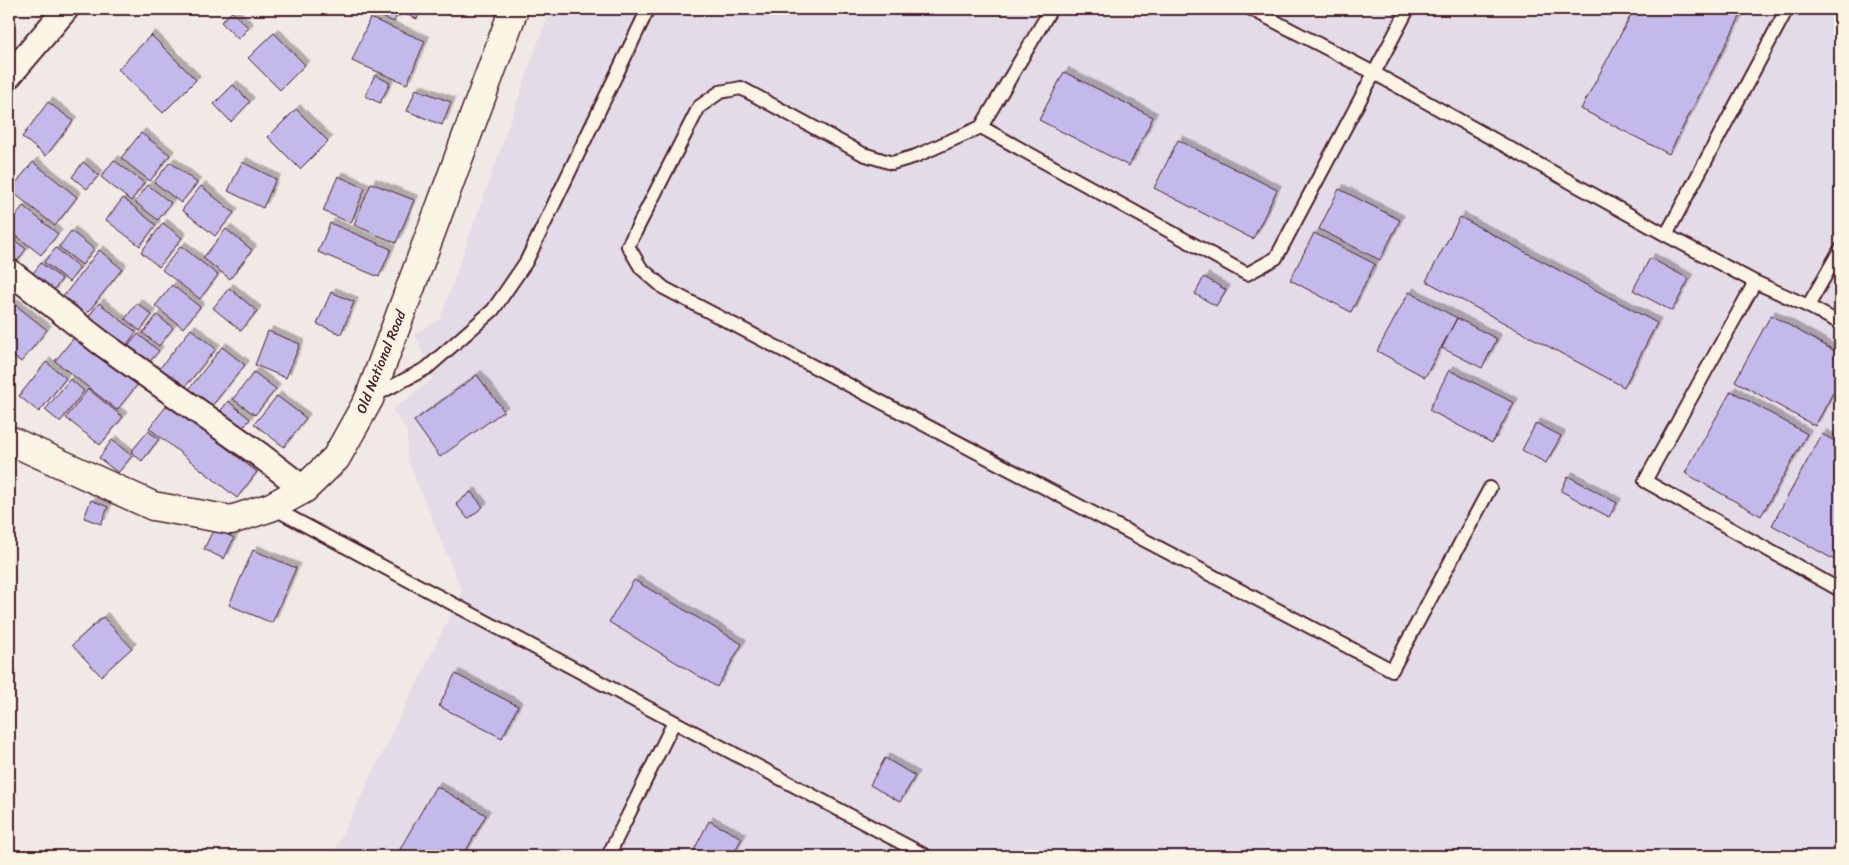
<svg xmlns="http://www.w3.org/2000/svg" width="1849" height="865" font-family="Sriracha,sans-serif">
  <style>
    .built { fill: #e4dbe8 }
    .building { fill: #c4b9eb; stroke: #4a1f2b; filter: url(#shadow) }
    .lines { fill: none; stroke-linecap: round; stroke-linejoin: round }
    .lane-casing { stroke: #4a1f2b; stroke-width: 16 }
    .street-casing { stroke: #4a1f2b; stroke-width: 28 }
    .secondary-casing { stroke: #4a1f2b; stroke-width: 31 }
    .lane { stroke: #fcf5e5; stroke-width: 12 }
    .street { stroke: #fcf5e5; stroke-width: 24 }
    .secondary { stroke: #fcf5e5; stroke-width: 28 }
    .labels { text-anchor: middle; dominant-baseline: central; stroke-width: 4; stroke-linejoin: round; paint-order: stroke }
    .street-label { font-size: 14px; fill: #4a1f2b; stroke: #fcf5e5 }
  </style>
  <defs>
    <filter id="shadow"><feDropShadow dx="4.5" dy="-4.5" stdDeviation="0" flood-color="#0004"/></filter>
  </defs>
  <rect width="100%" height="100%" fill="#f1e9e6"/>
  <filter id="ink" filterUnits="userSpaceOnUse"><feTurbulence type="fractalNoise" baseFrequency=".02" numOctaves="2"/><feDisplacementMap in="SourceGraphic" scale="10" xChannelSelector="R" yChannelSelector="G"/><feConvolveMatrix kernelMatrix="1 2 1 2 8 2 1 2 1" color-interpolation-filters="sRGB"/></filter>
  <g filter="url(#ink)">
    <path class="built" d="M550 9H1840V856H332L462 591 407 458V430L392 410 433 379 415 334 440 319Z"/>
    <path class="building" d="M363 9H400L394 22Z
      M407 9H421L417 19 405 14Z
      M1634 9H1744L1669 154 1581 109Z
      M232 12 249 28 238 39 221 22Z
      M370 18 425 41 407 84 352 61Z
      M274 33 305 65 280 90 248 58Z
      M151 35 196 80 163 113 118 69Z
      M1064 72 1153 117 1129 166 1039 120Z
      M375 75 390 83 380 103 365 96Z
      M233 85 250 102 231 122 214 104Z
      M416 89 451 102 442 125 407 111Z
      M48 102 73 121 46 156 22 137Z
      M296 109 328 141 300 169 268 137Z
      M141 133 170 155 150 181 121 158Z
      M1178 140 1277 190 1253 239 1154 188Z
      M114 160 144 183 131 201 101 177Z
      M33 162 77 197 55 226 10 190Z
      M83 162 99 175 87 189 72 177Z
      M170 162 197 183 181 203 154 182Z
      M242 162 276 179 263 208 228 191Z
      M338 176 365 188 351 223 323 211Z
      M371 183 414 200 396 243 354 225Z
      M148 185 171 203 158 220 135 202Z
      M201 186 234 213 215 236 182 210Z
      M1339 189 1400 220 1380 260 1319 229Z
      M123 198 156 225 140 246 106 220Z
      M23 206 58 234 41 255 9 230V224Z
      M1460 217 1657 323 1624 387 1426 281Z
      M163 223 182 238 159 267 141 252Z
      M330 223 391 249 379 277 318 252Z
      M226 229 252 250 230 279 203 258Z
      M71 231 94 249 82 265 59 247Z
      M1314 233 1375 264 1351 312 1290 280Z
      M9 236 26 249 13 267 9 264Z
      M181 246 218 275 200 299 162 270Z
      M56 248 80 268 69 282 44 262Z
      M99 250 122 269 85 316 62 298Z
      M1650 258 1689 279 1672 311 1633 290Z
      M41 263 62 279 49 297 28 279Z
      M1204 277 1226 290 1216 306 1195 294Z
      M172 285 200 307 183 328 155 306Z
      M229 288 257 311 241 331 213 308Z
      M331 292 354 302 341 334 317 324Z
      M1409 292 1457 318 1425 377 1377 351Z
      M13 303 47 330 21 362 9 353V309Z
      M99 303 136 332 123 350 86 320Z
      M137 303 152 315 140 331 125 319Z
      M157 315 173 328 159 346 143 333Z
      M1771 315 1840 354V380L1815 426 1735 381Z
      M1457 318 1497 339 1482 368 1442 348Z
      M191 329 216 349 185 387 160 368Z
      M268 331 300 344 286 378 255 365Z
      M138 334 159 351 146 366 126 349Z
      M76 335 138 384 117 410 55 361Z
      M222 347 245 365 211 407 189 389Z
      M46 362 66 378 39 412 19 396Z
      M1449 370 1514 403 1492 443 1429 410Z
      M254 372 276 389 255 415 233 399Z
      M477 375 504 411 440 457 414 421Z
      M70 379 84 391 60 422 45 410Z
      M88 389 123 417 100 445 66 418Z
      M1731 391 1807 434 1761 516 1685 473Z
      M277 396 306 418 284 447 254 424Z
      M228 401 250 419 241 430 219 413Z
      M169 403 257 472 237 498 149 428Z
      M1536 423 1561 436 1546 463 1522 450Z
      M148 431 159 439 142 461 131 452Z
      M1822 434 1840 444V563L1772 525Z
      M112 440 132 456 118 473 99 458Z
      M1568 476 1617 503 1609 517 1561 491Z
      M471 492 483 507 468 519 456 504Z
      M91 500 108 507 101 524 84 518Z
      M214 528 234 538 224 559 204 549Z
      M253 550 296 568 272 623 229 605Z
      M634 580 742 644 717 687 609 622Z
      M103 617 132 648 101 676 72 645Z
      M455 674 518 706 502 738 439 706Z
      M885 758 915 776 900 802 870 785Z
      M436 786 486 815 463 856H411L400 849Z
      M709 821 742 838 732 856H691Z"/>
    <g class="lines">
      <g class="lane-casing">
        <path id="lane" d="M1051 9 981 127 1247 274 1276 258 1408 9
          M1251 9 1374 73 1666 235 1755 282 1808 306 1840 323
          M981 127 916 156 892 163 863 154 741 88 720 92 699 107 628 246 641 268 664 288 1392 670 1490 488
          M1666 235 1787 9
          M1755 282 1645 481 1840 590
          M1808 306 1840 250
          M374 396 427 368 493 310 526 262 648 9
          M271 507 926 856
          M608 856 674 722"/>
      </g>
      <g class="street-casing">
        <path id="street" d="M9 76 66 9
          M9 271 100 342 260 455 304 489"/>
      </g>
      <g class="secondary-casing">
        <path id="secondary" d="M9 440 153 506 231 520 271 507 304 489 336 458 369 399 514 9"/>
      </g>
      <use href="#lane" class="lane"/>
      <use href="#street" class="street"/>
      <use href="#secondary" class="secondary"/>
    </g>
  </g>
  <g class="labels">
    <g class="street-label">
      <text transform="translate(381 362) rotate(-68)">Old National Road</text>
    </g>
  </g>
  <rect width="1849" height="865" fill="none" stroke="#fcf5e5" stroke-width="30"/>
  <rect x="15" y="15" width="1819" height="835" fill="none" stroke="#4a1f2b" stroke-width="2" filter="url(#ink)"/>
</svg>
